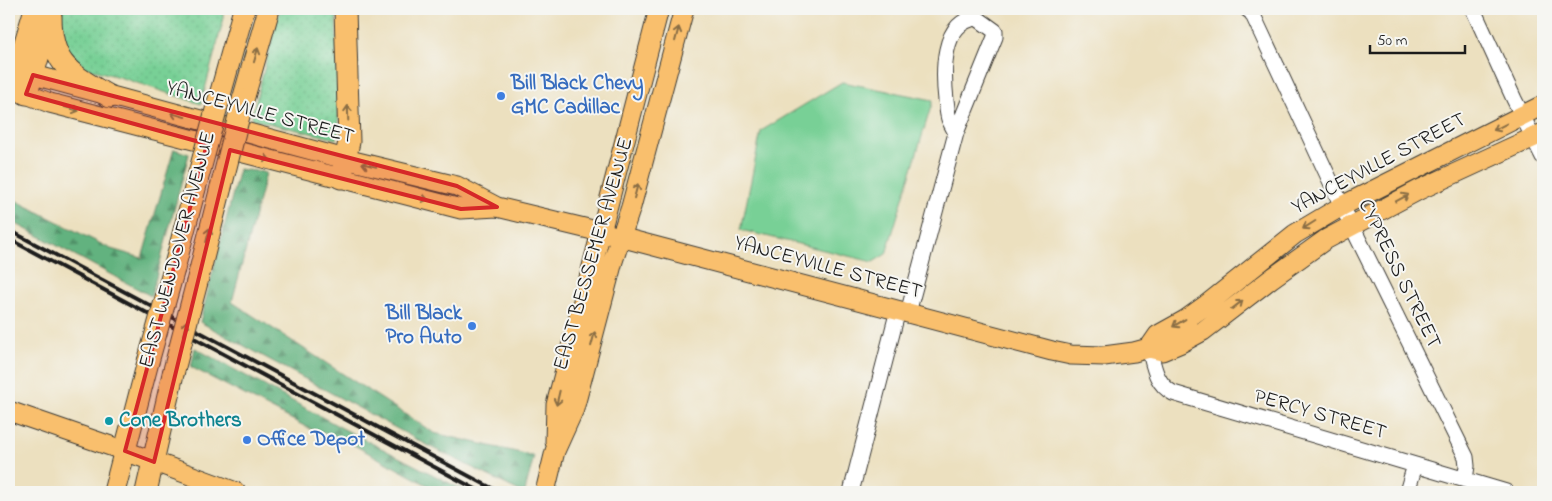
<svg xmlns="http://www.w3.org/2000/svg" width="1552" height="501" font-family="'Indie Flower',sans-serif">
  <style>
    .grass { fill: url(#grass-dots); stroke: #4a7659 }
    .forest { fill: url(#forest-firs); stroke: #3f674e }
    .pitch { fill: #78d096; stroke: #4a7659 }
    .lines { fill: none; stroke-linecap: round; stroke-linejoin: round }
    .minor-casing { stroke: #3b3934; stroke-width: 17 }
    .major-casing { stroke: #3b3934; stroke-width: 21 }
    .highway-casing { stroke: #3b3934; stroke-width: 23 }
    .minor { stroke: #fff; stroke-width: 15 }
    .major { stroke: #f9bf6d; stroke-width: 19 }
    .highway { stroke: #f9bf6d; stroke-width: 21 }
    .rail { stroke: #1c1c1c; stroke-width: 4 }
    .highway-bridge-casing { stroke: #3b3934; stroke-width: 23; stroke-linecap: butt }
    .highway-bridge { stroke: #f9bf6d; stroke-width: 21 }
    .oneway { stroke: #8a6e44 }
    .marked { fill: #d62828; fill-opacity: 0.2; stroke: #d62828; stroke-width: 4; stroke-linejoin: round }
    .shop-dot { fill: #3f7fe0; stroke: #f6f6f2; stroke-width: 2 }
    .culture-dot { fill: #0f9aa8; stroke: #f6f6f2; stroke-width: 2 }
    .labels { text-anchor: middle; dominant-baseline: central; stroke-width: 4; stroke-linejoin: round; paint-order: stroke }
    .shop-label { font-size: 21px; font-weight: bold; fill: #366cbe; stroke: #f6f6f2; text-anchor: start }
    .street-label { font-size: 21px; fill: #1c1c1c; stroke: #f6f6f2 }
    .culture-label { font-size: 21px; font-weight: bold; fill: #0d838f; stroke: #f6f6f2; text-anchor: start }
  </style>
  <defs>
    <pattern id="grass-dots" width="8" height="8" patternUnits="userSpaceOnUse" patternTransform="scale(1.25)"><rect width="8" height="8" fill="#78d096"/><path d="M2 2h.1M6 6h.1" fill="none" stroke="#67b281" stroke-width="1.8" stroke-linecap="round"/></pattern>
    <pattern id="forest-firs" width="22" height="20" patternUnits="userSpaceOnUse" patternTransform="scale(1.25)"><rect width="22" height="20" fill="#62b27f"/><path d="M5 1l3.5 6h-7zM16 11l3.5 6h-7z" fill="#509067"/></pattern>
  </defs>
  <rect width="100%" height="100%" fill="#f6f6f2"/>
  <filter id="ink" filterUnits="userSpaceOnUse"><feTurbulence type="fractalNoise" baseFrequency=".02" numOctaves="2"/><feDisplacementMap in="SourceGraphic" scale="10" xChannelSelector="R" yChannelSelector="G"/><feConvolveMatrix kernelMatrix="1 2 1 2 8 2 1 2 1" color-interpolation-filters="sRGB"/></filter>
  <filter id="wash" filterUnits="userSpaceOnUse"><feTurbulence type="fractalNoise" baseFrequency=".0096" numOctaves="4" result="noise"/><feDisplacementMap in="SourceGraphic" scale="20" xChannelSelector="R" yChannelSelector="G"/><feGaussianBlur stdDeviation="1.12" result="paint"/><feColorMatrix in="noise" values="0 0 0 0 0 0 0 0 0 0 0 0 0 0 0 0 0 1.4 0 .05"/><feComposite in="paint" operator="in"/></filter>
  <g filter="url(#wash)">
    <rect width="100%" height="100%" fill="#ece0bf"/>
    <path class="grass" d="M58 9H223V21L201 104 119 77 76 65 63 48Z
      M280 9H336L339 128 336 139 251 119Z"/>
    <path class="forest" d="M174 149 189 154 151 296 9 220V197L111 249 142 258Z
      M239 169C249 171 257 170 266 173L232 302 434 433 534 456 525 492H521L427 445 200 322Z
      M195 348 342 428 467 492H440L341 438 310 429 191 367Z"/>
    <path class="pitch" d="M842 82 933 100 886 254 873 262 741 230 761 131Z"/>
  </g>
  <g filter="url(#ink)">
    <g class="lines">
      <g class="minor-casing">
        <path id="minor" d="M1247 9 1252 13 1342 206 1466 457 1467 466 1465 479
          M1473 9 1514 99 1543 157
          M977 18 995 31V37L956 133C954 129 951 124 949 119 947 113 947 106 946 100 943 73 941 21 977 18Z
          M908 313 956 133
          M1149 348C1154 366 1155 383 1173 393L1506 492
          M851 492 898 310
          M1407 492 1415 465"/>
      </g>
      <g class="major-casing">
        <path id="major" d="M19 71 345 159 457 186 497 207
          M13 89 50 103 461 209 497 207 601 232 1052 351 1071 355 1104 356 1134 352 1149 348 1162 351 1181 343 1203 331 1272 278 1325 240 1419 190 1543 133
          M1149 348 1158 335 1185 320 1206 305 1295 234 1342 206 1543 105
          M9 411 125 451 236 492
          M555 442 556 405 659 9
          M545 492 555 451 574 409 613 261 631 207 684 9"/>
      </g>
      <g class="highway-casing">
        <path id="highway" d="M51 16C51 66 71 73 110 97
          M11 89 35 9
          M26 94 33 75 48 23
          M220 95 244 9
          M243 100 269 9
          M341 178 349 142 345 9
          M174 269 197 181
          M197 282 221 187
          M114 492 148 362
          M146 492 173 374"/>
      </g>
      <use href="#minor" class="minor"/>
      <use href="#major" class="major"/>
      <use href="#highway" class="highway"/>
      <path class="rail" d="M9 230 499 492
        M9 239 481 492"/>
      <g class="highway-bridge-casing">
        <path id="highway-bridge" d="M197 181 220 95
          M221 187 243 100
          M148 362 174 269
          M173 374 197 282"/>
      </g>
      <use href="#highway-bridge" class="highway-bridge"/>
    </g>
    <defs><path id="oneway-shaft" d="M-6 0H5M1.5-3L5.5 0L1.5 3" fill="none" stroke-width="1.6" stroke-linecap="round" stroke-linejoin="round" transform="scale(1.25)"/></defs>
    <g class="oneway">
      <use href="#oneway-shaft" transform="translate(677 34) rotate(-75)"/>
      <use href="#oneway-shaft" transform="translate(256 55) rotate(-74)"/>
      <use href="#oneway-shaft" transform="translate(72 109) rotate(15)"/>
      <use href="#oneway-shaft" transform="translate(348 113) rotate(-92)"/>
      <use href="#oneway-shaft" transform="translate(178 115) rotate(-165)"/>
      <use href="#oneway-shaft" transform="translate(1500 127) rotate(153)"/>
      <use href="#oneway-shaft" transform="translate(263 158) rotate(14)"/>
      <use href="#oneway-shaft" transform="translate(369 165) rotate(-167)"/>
      <use href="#oneway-shaft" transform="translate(636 191) rotate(-75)"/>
      <use href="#oneway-shaft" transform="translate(421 198) rotate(14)"/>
      <use href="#oneway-shaft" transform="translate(1402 198) rotate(-28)"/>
      <use href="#oneway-shaft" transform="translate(1309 225) rotate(148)"/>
      <use href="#oneway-shaft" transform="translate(208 235) rotate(-76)"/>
      <use href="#oneway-shaft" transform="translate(1237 305) rotate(-38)"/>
      <use href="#oneway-shaft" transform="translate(1179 323) rotate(149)"/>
      <use href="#oneway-shaft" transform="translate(185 328) rotate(-76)"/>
      <use href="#oneway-shaft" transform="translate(593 339) rotate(-75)"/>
      <use href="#oneway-shaft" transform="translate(558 398) rotate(103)"/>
    </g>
  </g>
  <path class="marked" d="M33 75 457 186 497 207 461 209 230 150 154 462 125 451 207 144 26 94Z"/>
  <g class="shop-dot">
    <circle cx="501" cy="96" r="5"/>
    <circle cx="472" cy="326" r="5"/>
    <circle cx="247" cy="440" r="5"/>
  </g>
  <circle class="culture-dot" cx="109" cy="421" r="5"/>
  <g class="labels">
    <g class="shop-label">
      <text x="511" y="84">Bill Black Chevy<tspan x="511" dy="24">GMC Cadillac</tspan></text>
      <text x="462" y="314" text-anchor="end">Bill Black<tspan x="462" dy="24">Pro Auto</tspan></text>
      <text x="257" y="440">Office Depot</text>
    </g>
    <g class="street-label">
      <text transform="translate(260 113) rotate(15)">YANCEYVILLE STREET</text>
      <text transform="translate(1379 164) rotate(-28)">YANCEYVILLE STREET</text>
      <text transform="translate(178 250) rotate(-75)">EAST WENDOVER AVENUE</text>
      <text transform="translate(594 254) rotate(-74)">EAST BESSEMER AVENUE</text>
      <text transform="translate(828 268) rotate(15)">YANCEYVILLE STREET</text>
      <text transform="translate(1399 274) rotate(64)">CYPRESS STREET</text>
      <text transform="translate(1320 415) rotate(16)">PERCY STREET</text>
    </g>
    <g class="culture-label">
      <text x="119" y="421">Cone Brothers</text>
    </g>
  </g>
  <rect width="1552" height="501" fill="none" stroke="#f6f6f2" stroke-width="30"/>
  <path d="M1370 45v8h95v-8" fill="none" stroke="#1c1c1c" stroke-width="2.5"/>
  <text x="1377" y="45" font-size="15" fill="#1c1c1c" stroke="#f6f6f2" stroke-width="4" paint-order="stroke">50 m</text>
</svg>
